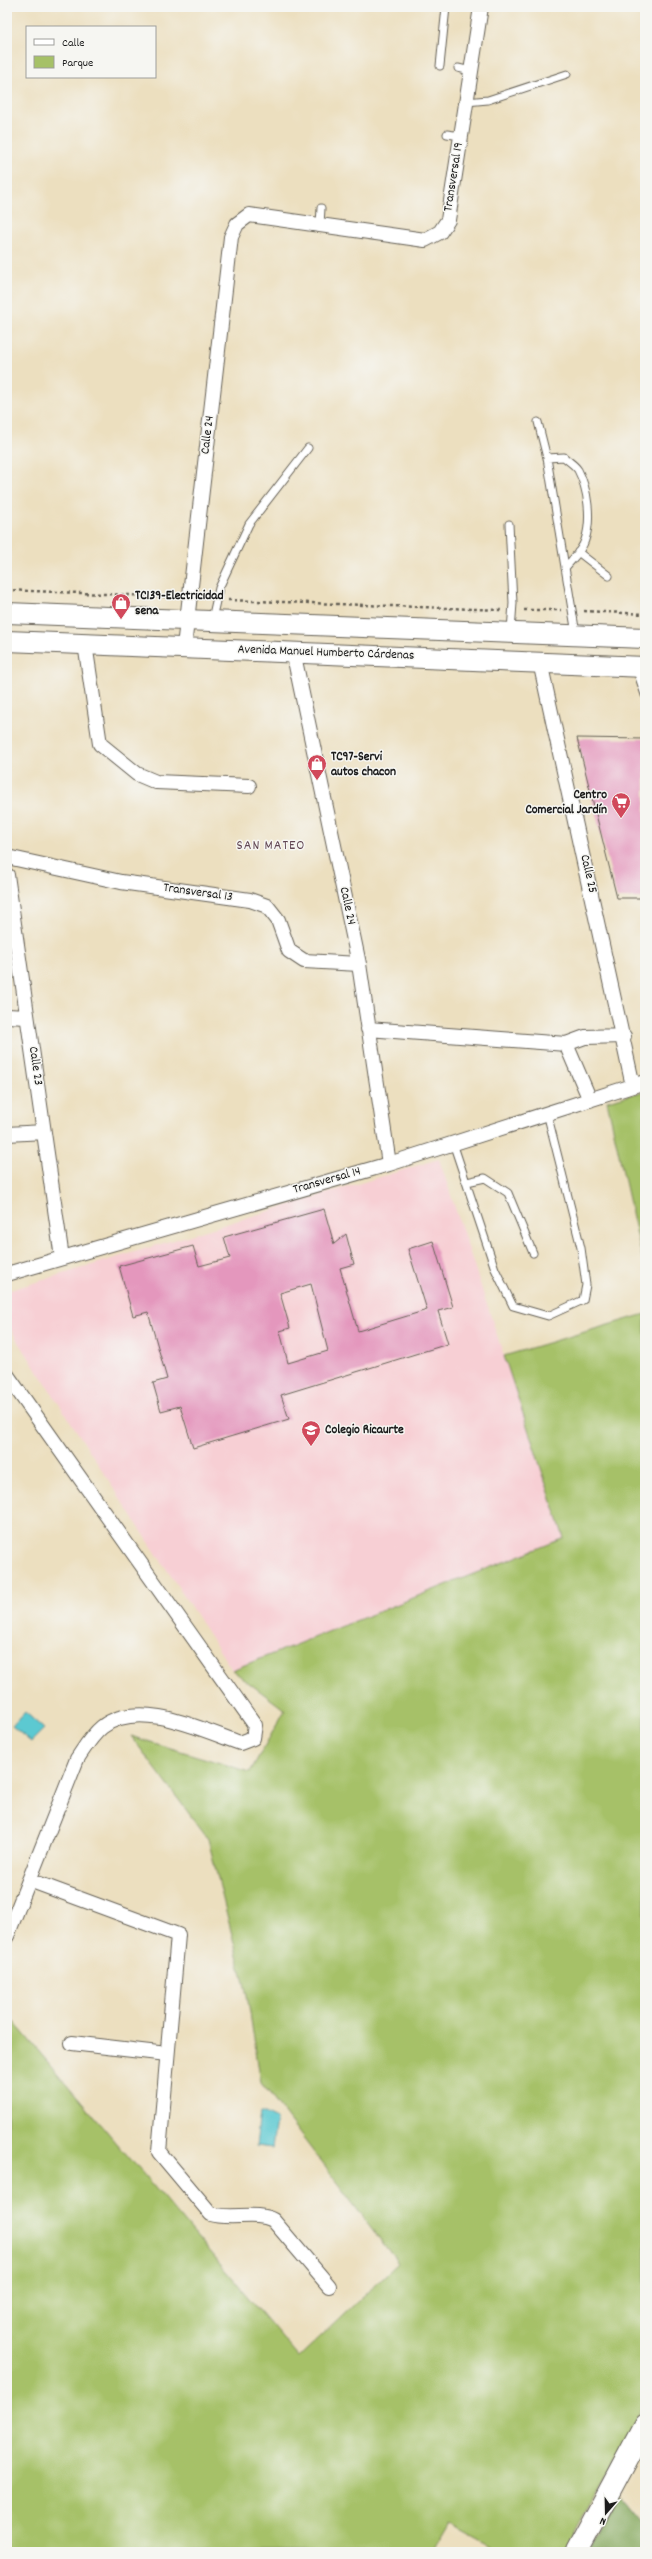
<svg xmlns="http://www.w3.org/2000/svg" width="652" height="2559" font-family="Dekko,sans-serif">
  <style>
    .built { fill: #f7cfd4 }
    .green { fill: #a6c167; stroke: #616e42 }
    .forest { fill: #84a75c; stroke: #50623c }
    .water { fill: #5cc9d1; stroke: #3c7276 }
    .building { fill: #e497bd; fill-rule: evenodd }
    .lines { fill: none; stroke-linecap: round; stroke-linejoin: round }
    .service-casing { stroke: #656055; stroke-width: 9 }
    .minor-casing { stroke: #656055; stroke-width: 16 }
    .secondary-casing { stroke: #656055; stroke-width: 22 }
    .primary-casing { stroke: #656055; stroke-width: 24 }
    .path { stroke: #656055; stroke-width: 2.5; stroke-dasharray: 3 3; stroke-linecap: butt }
    .service { stroke: #fff; stroke-width: 7 }
    .minor { stroke: #fff; stroke-width: 14 }
    .secondary { stroke: #fff; stroke-width: 20 }
    .primary { stroke: #fff; stroke-width: 22 }
    .labels { text-anchor: middle; dominant-baseline: central; stroke-width: 3; stroke-linejoin: round; paint-order: stroke }
    .street-label { font-size: 13px; fill: #1c1c1c; stroke: #f6f6f2 }
    .poi-label { font-size: 13px; font-weight: bold; fill: #1c1c1c; stroke: #f6f6f2; text-anchor: start }
    .neighbourhood-label { font-size: 14px; letter-spacing: 1px; fill: #624754; stroke: #f6f6f2 }
  </style>
  <rect width="100%" height="100%" fill="#f6f6f2"/>
  <filter id="ink" filterUnits="userSpaceOnUse"><feTurbulence type="fractalNoise" baseFrequency=".025" numOctaves="2"/><feDisplacementMap in="SourceGraphic" scale="8" xChannelSelector="R" yChannelSelector="G"/><feConvolveMatrix kernelMatrix="1 2 1 2 8 2 1 2 1" color-interpolation-filters="sRGB"/></filter>
  <filter id="wash" filterUnits="userSpaceOnUse"><feTurbulence type="fractalNoise" baseFrequency=".012" numOctaves="4" result="noise"/><feDisplacementMap in="SourceGraphic" scale="16" xChannelSelector="R" yChannelSelector="G"/><feGaussianBlur stdDeviation="0.9" result="paint"/><feColorMatrix in="noise" values="0 0 0 0 0 0 0 0 0 0 0 0 0 0 0 0 0 1.4 0 .05"/><feComposite in="paint" operator="in"/></filter>
  <g filter="url(#wash)">
    <rect width="100%" height="100%" fill="#ecdfbf"/>
    <path class="built" d="M439 1159 564 1538 232 1670 7 1324V1291Z"/>
    <path class="green" d="M645 1091V1271L607 1101Z
      M645 1314V2403L565 2552H504L450 2523 433 2552H7V2014L299 2357 398 2263 261 2083 247 1995 208 1839 131 1736 250 1772 285 1710 232 1670 564 1538 504 1356Z"/>
    <path class="forest" d="M619 2495 645 2527V2552H589Z"/>
    <path class="water" d="M25 1712 44 1729 31 1742 12 1726Z
      M260 2112 276 2120 272 2148 256 2146Z"/>
    <g id="blocks">
      <path class="building" d="M577 738 645 739V898H617Z
        M324 1209 334 1244 346 1234 354 1264 340 1268 358 1331 427 1310 408 1249 433 1241 453 1307 438 1311 448 1344 281 1395 289 1419 193 1448 180 1406 161 1411 153 1383 167 1379 148 1312 133 1316 119 1266 193 1246 199 1266 230 1258 224 1237ZM311 1284 328 1351 288 1363 280 1331 290 1328 280 1293Z"/>
    </g>
  </g>
  <g filter="url(#ink)">
    <use href="#blocks" fill-opacity="0" stroke="#656055" stroke-width="1"/>
    <g class="lines">
      <g class="service-casing">
        <path id="service" d="M440 66 446 7
          M458 68 471 71
          M466 102 488 100 567 74
          M447 134 461 136
          M320 225 321 208
          M538 422 547 458 576 634
          M547 458 564 457C568 461 575 465 578 470 588 489 592 519 585 540 582 551 572 559 565 568
          M509 524 513 603 511 631
          M578 552 609 576
          M212 619 219 588 249 524 308 448
          M636 668 645 695
          M453 1143 495 1269 513 1306 548 1316 583 1300 586 1285 581 1248 547 1113
          M467 1182 485 1178 508 1193 533 1253"/>
      </g>
      <g class="minor-casing">
        <path id="minor" d="M85 644 100 744 137 774 156 782 249 786
          M184 647 231 237 237 224 249 215 425 240 440 232 448 220 481 7
          M293 651 359 964 389 1164
          M540 662 633 1086
          M7 857 121 882 250 900 267 906 278 920 289 951 304 961 359 964
          M7 875 62 1258
          M7 1016 27 1017
          M368 1029 566 1044 585 1037 624 1036
          M566 1044 590 1100
          M7 1134 44 1132
          M7 1274 389 1164 645 1082
          M7 1375 255 1725 253 1738 240 1743C202 1730 139 1698 102 1727 91 1736 85 1747 77 1759L7 1936
          M29 1880 178 1935 159 2152 211 2214C229 2220 257 2211 273 2220L329 2286
          M72 2043 167 2054"/>
      </g>
      <g class="secondary-casing">
        <path id="secondary" d="M7 613 645 638
          M7 641 645 667"/>
      </g>
      <g class="primary-casing">
        <path id="primary" d="M577 2552 645 2425"/>
      </g>
      <path class="path" d="M7 590 175 597
        M228 600 501 610
        M524 610H561
        M584 611 645 614"/>
      <use href="#service" class="service"/>
      <use href="#minor" class="minor"/>
      <use href="#secondary" class="secondary"/>
      <use href="#primary" class="primary"/>
    </g>
  </g>
  <defs>
    <g id="shop-pin" transform="scale(1)"><path d="M0 17L-7.5 6A9.5 9.5 0 1 1 7.5 6Z" fill="#d1495b" stroke="#f6f6f2"/><path d="M-5-2.5h2.3a2.7 3.5 0 0 1 5.4 0H5L5.5 6h-11ZM-1.5-2.5h3a1.5 2.3 0 0 0-3 0Z" fill="#fff"/></g>
    <g id="supermarket-pin" transform="scale(1)"><path d="M0 17L-7.5 6A9.5 9.5 0 1 1 7.5 6Z" fill="#d1495b" stroke="#f6f6f2"/><path d="M-6-5.5h2.5l.6 2H6L4.5 2H-2.5L-4.4-4H-6ZM-1.5 3.2a1.3 1.3 0 1 0 .1 0ZM3 3.2a1.3 1.3 0 1 0 .1 0Z" fill="#fff"/></g>
    <g id="school-pin" transform="scale(1)"><path d="M0 17L-7.5 6A9.5 9.5 0 1 1 7.5 6Z" fill="#d1495b" stroke="#f6f6f2"/><path d="M0-5L7-2L0 1L-7-2ZM-4 1L0 2.5L4 1V4Q0 6-4 4Z" fill="#fff"/></g>
  </defs>
  <g fill-rule="evenodd">
    <use href="#shop-pin" x="121" y="603"/>
    <use href="#shop-pin" x="317" y="764"/>
    <use href="#supermarket-pin" x="621" y="802"/>
    <use href="#school-pin" x="311" y="1430"/>
  </g>
  <g class="labels">
    <g class="street-label">
      <text transform="translate(454 177) rotate(-81)">Transversal 19</text>
      <text transform="translate(208 435) rotate(-83)">Calle 24</text>
      <text transform="translate(326 653) rotate(2)">Avenida Manuel Humberto Cárdenas</text>
      <text transform="translate(588 874) rotate(77)">Calle 25</text>
      <text transform="translate(198 893) rotate(8)">Transversal 13</text>
      <text transform="translate(347 906) rotate(78)">Calle 24</text>
      <text transform="translate(35 1066) rotate(82)">Calle 23</text>
      <text transform="translate(327 1181) rotate(-16)">Transversal 14</text>
    </g>
    <g class="poi-label">
      <text x="135" y="596">TC139-Electricidad<tspan x="135" dy="15">sena</tspan></text>
      <text x="331" y="757">TC97-Servi<tspan x="331" dy="15">autos chacon</tspan></text>
      <text x="607" y="795" text-anchor="end">Centro<tspan x="607" dy="15">Comercial Jardín</tspan></text>
      <text x="325" y="1430">Colegio Ricaurte</text>
    </g>
    <g class="neighbourhood-label">
      <text x="271" y="846">SAN MATEO</text>
    </g>
  </g>
  <rect width="652" height="2559" fill="none" stroke="#f6f6f2" stroke-width="24"/>
  <rect x="26" y="26" width="130" height="52" fill="#f6f6f2" stroke="#9f9f9c"/>
  <rect x="34" y="39" width="20" height="6" fill="#ffffff" stroke="#9f9f9c"/>
  <text x="62" y="46" font-size="12" fill="#1c1c1c">Calle</text>
  <rect x="34" y="56" width="20" height="12" fill="#a6c167" stroke="#9f9f9c"/>
  <text x="62" y="66" font-size="12" fill="#1c1c1c">Parque</text>
  <g transform="translate(606 2513) rotate(200)" stroke="#f6f6f2" stroke-width="3" paint-order="stroke">
  <path d="M0-3L7 15L0 10L-7 15Z" fill="#1c1c1c"/>
  <text y="-6" font-size="11" font-weight="bold" text-anchor="middle" fill="#1c1c1c">N</text>
  </g>
</svg>
